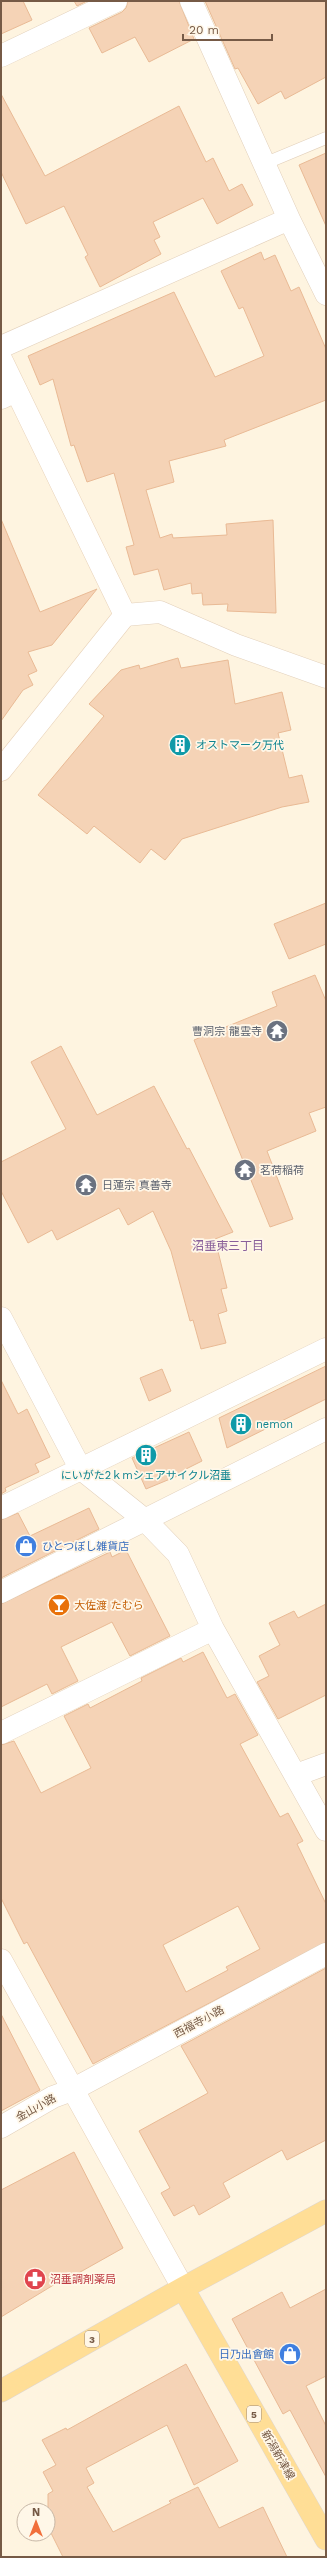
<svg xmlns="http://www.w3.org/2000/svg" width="327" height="2558" font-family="'Work Sans','Noto Sans JP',sans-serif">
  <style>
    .building { fill: #f5d3b6; stroke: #e9ba95; fill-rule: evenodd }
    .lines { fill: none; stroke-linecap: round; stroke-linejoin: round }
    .lane-casing { stroke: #e2d0bb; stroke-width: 13 }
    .street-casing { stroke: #e2d0bb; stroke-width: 23 }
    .secondary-casing { stroke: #e8d2b9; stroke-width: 23 }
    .primary-casing { stroke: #ded7d3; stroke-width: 23 }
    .lane { stroke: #fff; stroke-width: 12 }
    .street { stroke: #fff; stroke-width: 22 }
    .secondary { stroke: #fff; stroke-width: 22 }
    .primary { stroke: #ffde96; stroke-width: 22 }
    .labels { text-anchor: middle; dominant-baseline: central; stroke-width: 3.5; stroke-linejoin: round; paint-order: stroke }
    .shield { fill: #fff7e8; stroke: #9f8977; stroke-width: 1 }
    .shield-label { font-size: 10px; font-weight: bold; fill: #765a46 }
    .culture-label { font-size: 11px; fill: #0d838f; stroke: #fff7e8; text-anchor: start }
    .worship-label { font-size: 11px; fill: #5b616d; stroke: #fff7e8; text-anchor: start }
    .shop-label { font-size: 11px; fill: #366cbe; stroke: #fff7e8; text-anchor: start }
    .food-label { font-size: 11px; fill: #c56008; stroke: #fff7e8; text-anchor: start }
    .street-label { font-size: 11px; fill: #765a46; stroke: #fff7e8 }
    .health-label { font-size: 11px; fill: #be3a42; stroke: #fff7e8; text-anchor: start }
    .neighbourhood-label { font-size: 12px; fill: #8a609a; stroke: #fff7e8 }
  </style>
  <rect width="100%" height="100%" fill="#fef4e0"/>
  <path class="building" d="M1 1H23L32 20 1 34Z
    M74 1H87L77 6Z
    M128 1H179L194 39 149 62 135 37 102 53 89 28 122 12 126 8Z
    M205 1H326V77L285 99 281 91 258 104 238 68 235 69Z
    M1 94 45 176 179 106 206 162 213 158 229 191 242 184 253 205 217 224 203 198 153 222 160 237 154 240 161 254 100 287 85 257 88 255 64 206 26 224 1 172Z
    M326 153V226L299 165Z
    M261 252 264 260 275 255 291 291 299 287 326 349V400L224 440 226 446 169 461 174 482 146 490 160 538 172 534 173 538 227 535 226 524 273 520 276 613 227 611 228 604 203 605 202 593 192 594 191 583 164 590 158 569 134 575 126 547 134 545 114 473 87 482 74 445 71 446 53 379 40 385 28 356 174 292 215 377 264 356 243 307 239 309 221 271Z
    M1 519 40 612 97 589 52 645 28 652 37 671 28 675 33 685 23 690 1 721Z
    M178 658 181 668 228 660 235 704 282 692 291 730 278 733 289 778 302 775 309 802 282 807 182 839 165 860 151 849 140 863 94 826 87 834 38 795 104 716 89 704 121 670 139 665 140 669Z
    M326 903V944L289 959 274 924Z
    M315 975 326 1001V1107L309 1113 316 1131 267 1151 293 1219 270 1227 194 1040 277 1006 272 992Z
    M61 1046 97 1115 154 1086 187 1149 189 1148 233 1232 215 1239 227 1288 221 1289 227 1311 218 1314 226 1343 201 1349 193 1320 190 1321 171 1251 153 1211 128 1225 119 1208 57 1240 52 1230 28 1243 1 1191V1162L66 1129 31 1062Z
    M326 1366V1399L227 1448 219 1418Z
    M162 1369 171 1391 149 1401 140 1378Z
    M1 1380 18 1414 27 1409 50 1457 35 1464 39 1472 5 1488 6 1491 1 1494Z
    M189 1432 202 1461 186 1469 187 1472 146 1489 132 1458Z
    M89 1508 99 1529 1 1578V1520L18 1513 30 1536Z
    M126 1550 170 1636 130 1656 112 1622 61 1647 78 1681 52 1694 47 1684 1 1707V1604L110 1552 112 1557Z
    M326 1604V1695L278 1719 257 1682 269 1676 259 1656 280 1645 269 1623 294 1611 298 1618Z
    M203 1652 227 1698 235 1694 258 1735 240 1744 280 1817 288 1813 303 1841 297 1844 326 1904V1942L93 2064 27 1942 24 1944 1 1898V1745L14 1741 41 1793 91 1768 64 1716 88 1704 90 1708 142 1681 141 1678 181 1658 183 1662ZM238 1906 260 1949 226 1967 228 1970 186 1992 163 1945Z
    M326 1968V2140L287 2160 282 2150 223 2183 230 2197 199 2215 194 2205 174 2216 161 2193 170 2188 139 2131 208 2093 181 2046Z
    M1 2014 40 2090 1 2111Z
    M74 2152 123 2248 66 2280 65 2278 1 2317V2190Z
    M326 2289V2376L306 2386 326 2426V2477L290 2410 283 2414 232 2319 282 2292 290 2308Z
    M186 2364 238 2461 194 2485 167 2425 86 2468 94 2483 87 2487 113 2532 171 2503 169 2501 198 2487 219 2528 263 2507 287 2557H63L48 2527V2494L53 2491 43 2472 56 2465 42 2440 66 2428 67 2430Z"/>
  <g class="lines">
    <g class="lane-casing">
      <path id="lane" d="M266 163 326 138"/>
    </g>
    <g class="street-casing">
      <path id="street" d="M191 1 289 219 326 294
        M1 56 116 1
        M1 347 289 219
        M1 398 16 391
        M125 615 160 612 236 645 326 677
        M1 1318 80 1468 145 1520 178 1554 213 1629 326 1830
        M1 1508 326 1349
        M1 1592 326 1429
        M1 1733 213 1629
        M296 1775 326 1764
        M1 2127 53 2097 72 2090 326 1954"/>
    </g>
    <g class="secondary-casing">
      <path id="secondary" d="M1 359 125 615 1 770
        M1 1960 183 2288"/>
    </g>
    <g class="primary-casing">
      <path id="primary" d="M183 2288 326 2539
        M1 2391 183 2288 326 2211"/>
    </g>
    <use href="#lane" class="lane"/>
    <use href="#street" class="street"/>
    <use href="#secondary" class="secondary"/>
    <use href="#primary" class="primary"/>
  </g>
  <defs>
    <g id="building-disc" transform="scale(1.15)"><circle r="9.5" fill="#0f9aa8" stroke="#fff7e8"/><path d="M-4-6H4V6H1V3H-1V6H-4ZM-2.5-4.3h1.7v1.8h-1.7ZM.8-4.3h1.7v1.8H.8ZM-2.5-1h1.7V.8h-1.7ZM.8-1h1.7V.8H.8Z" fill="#fff"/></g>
    <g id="temple-disc" transform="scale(1.15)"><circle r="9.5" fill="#6b7280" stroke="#fff7e8"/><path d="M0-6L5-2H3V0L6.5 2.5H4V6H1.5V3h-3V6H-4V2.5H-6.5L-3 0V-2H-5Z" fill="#fff"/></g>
    <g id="shop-disc" transform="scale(1.15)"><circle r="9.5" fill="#3f7fe0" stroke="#fff7e8"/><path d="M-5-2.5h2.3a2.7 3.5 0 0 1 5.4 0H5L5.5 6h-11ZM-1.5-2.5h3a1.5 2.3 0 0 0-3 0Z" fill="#fff"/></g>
    <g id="bar-disc" transform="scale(1.15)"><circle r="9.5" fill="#e8710a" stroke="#fff7e8"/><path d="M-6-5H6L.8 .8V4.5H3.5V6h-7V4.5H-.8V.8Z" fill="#fff"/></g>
    <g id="pharmacy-disc" transform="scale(1.15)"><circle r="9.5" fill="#e0444e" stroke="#fff7e8"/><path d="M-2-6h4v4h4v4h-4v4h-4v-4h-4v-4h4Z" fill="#fff"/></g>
  </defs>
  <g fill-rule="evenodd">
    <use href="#building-disc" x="180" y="745"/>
    <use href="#temple-disc" x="277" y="1031"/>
    <use href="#temple-disc" x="245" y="1170"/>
    <use href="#temple-disc" x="86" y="1185"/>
    <use href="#building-disc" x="241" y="1424"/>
    <use href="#building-disc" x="146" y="1455"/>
    <use href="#shop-disc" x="26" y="1546"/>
    <use href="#bar-disc" x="59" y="1605"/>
    <use href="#pharmacy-disc" x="35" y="2279"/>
    <use href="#shop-disc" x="290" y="2354"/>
  </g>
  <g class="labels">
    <g class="shield">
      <rect x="85" y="2331" width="14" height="16" rx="3"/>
      <rect x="247" y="2406" width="14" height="16" rx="3"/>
    </g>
    <g class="shield-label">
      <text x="92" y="2339">3</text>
      <text x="254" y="2414">5</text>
    </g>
    <g class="culture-label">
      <text x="196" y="745">オストマーク万代</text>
      <text x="256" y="1424">nemon</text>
      <text x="146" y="1475" text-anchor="middle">にいがた2ｋmシェアサイクル沼垂</text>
    </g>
    <g class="worship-label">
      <text x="262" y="1031" text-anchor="end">曹洞宗 龍雲寺</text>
      <text x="260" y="1170">茗荷稲荷</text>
      <text x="102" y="1185">日蓮宗 真善寺</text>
    </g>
    <g class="shop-label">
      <text x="42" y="1546">ひとつぼし雑貨店</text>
      <text x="274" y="2354" text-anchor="end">日乃出會館</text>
    </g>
    <g class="food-label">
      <text x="74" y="1605">大佐渡 たむら</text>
    </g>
    <g class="street-label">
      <text transform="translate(199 2022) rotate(-28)">西福寺小路</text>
      <text transform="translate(36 2108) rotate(-29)">金山小路</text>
      <text transform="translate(278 2455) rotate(60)">新潟新津線</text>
    </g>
    <g class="health-label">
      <text x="50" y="2279">沼垂調剤薬局</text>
    </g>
    <g class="neighbourhood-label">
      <text x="228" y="1246">沼垂東三丁目</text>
    </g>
  </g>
  <rect width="327" height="2558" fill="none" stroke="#765a46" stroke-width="4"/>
  <g transform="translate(36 2522)"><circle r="19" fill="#fff7e8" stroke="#c8b8a7"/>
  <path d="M0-3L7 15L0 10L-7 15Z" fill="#f16f3b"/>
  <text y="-6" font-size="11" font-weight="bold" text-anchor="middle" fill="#765a46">N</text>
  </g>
  <path d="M183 34v6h89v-6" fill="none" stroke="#765a46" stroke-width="2"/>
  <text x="189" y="34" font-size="12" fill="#765a46" stroke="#fff7e8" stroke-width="3" paint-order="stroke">20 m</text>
</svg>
